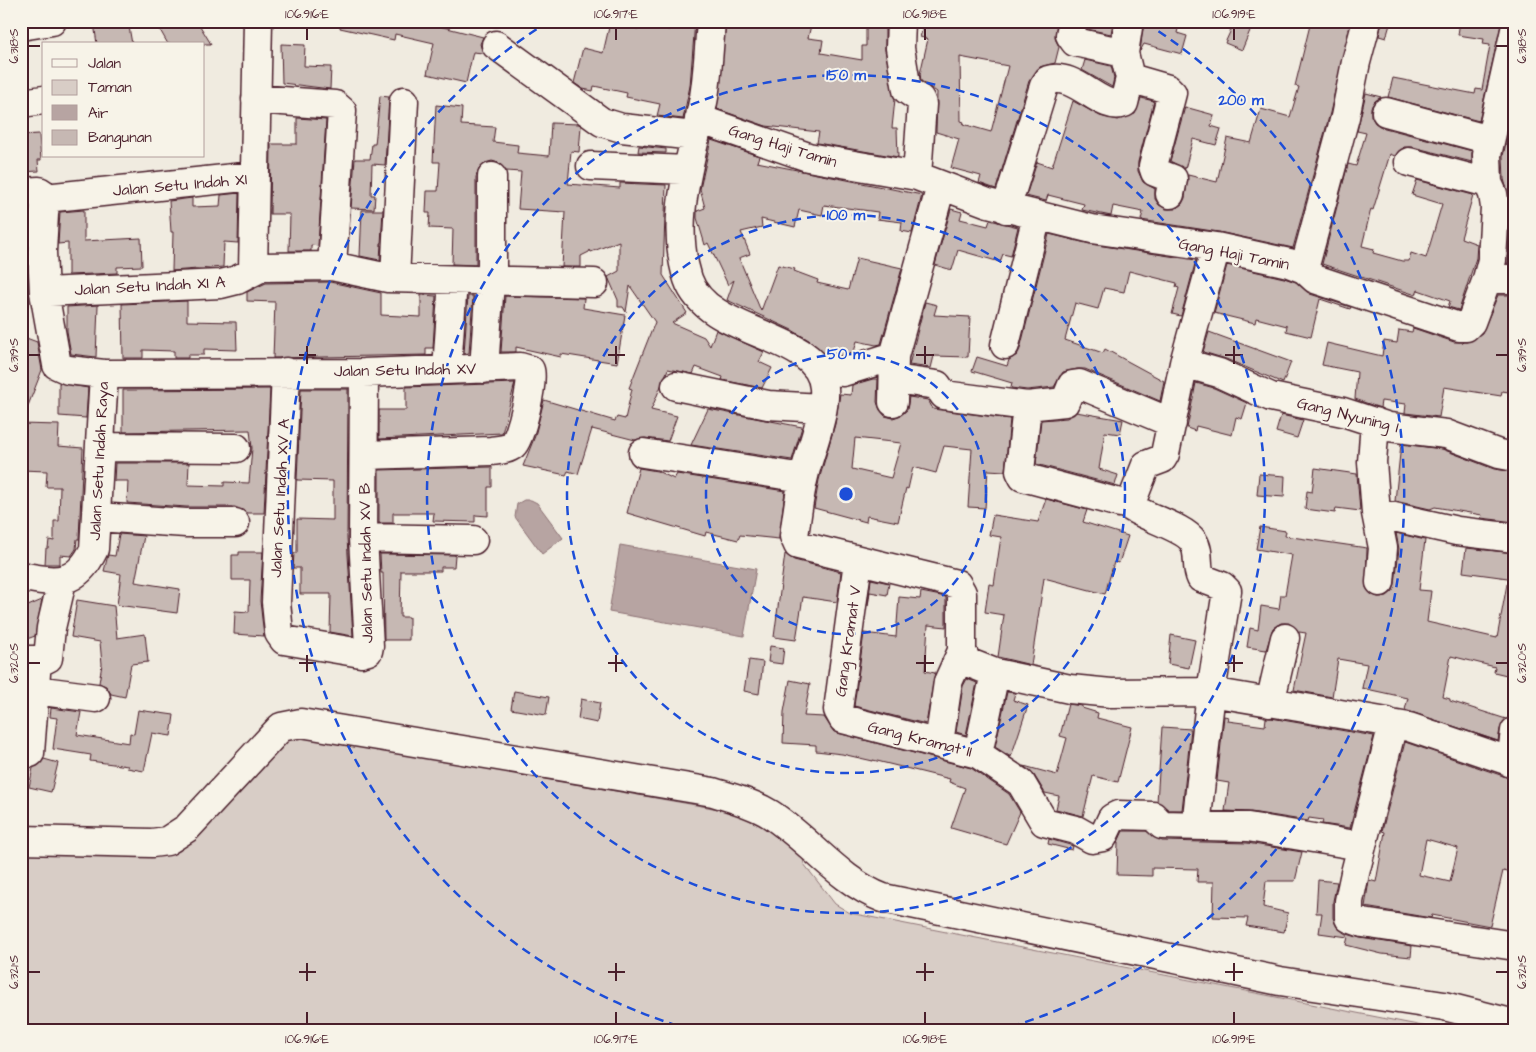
<svg xmlns="http://www.w3.org/2000/svg" width="1536" height="1052" font-family="'Architects Daughter',sans-serif">
  <style>
    .green { fill: #d8cdc6; stroke: #917678 }
    .water { fill: #b7a4a2; stroke: #8b6f72 }
    .building { fill: #c6b8b3; stroke: #4a1f2b; fill-rule: evenodd }
    .lines { fill: none; stroke-linecap: round; stroke-linejoin: round }
    .minor-casing { stroke: #4a1f2b; stroke-width: 31 }
    .minor { stroke: #f7f3e8; stroke-width: 28 }
    .ticks { fill: none; stroke: #4a1f2b; stroke-width: 2 }
    .ring { fill: none; stroke: #1d4ed8; stroke-width: 2.5; stroke-dasharray: 9 6 }
    .labels { text-anchor: middle; dominant-baseline: central; stroke-width: 4; stroke-linejoin: round; paint-order: stroke }
    .street-label { font-size: 16px; fill: #4a1f2b; stroke: #f7f3e8 }
    .centre { fill: #1d4ed8; stroke: #f7f3e8; stroke-width: 2.5 }
    .ring-label { font-size: 15px; text-anchor: middle; font-weight: bold; fill: #1d4ed8; stroke: #f7f3e8; stroke-width: 4; stroke-linejoin: round; paint-order: stroke }
    .neatline { fill: none; stroke: #4a1f2b; stroke-width: 2 }
    .ticks-label { font-size: 12px; text-anchor: middle; fill: #4a1f2b }
  </style>
  <rect width="100%" height="100%" fill="#f0ebe0"/>
  <filter id="ink" filterUnits="userSpaceOnUse"><feTurbulence type="fractalNoise" baseFrequency=".02" numOctaves="2"/><feDisplacementMap in="SourceGraphic" scale="10" xChannelSelector="R" yChannelSelector="G"/><feConvolveMatrix kernelMatrix="1 2 1 2 8 2 1 2 1" color-interpolation-filters="sRGB"/></filter>
  <g filter="url(#ink)">
    <path class="green" d="M266 730 770 818 802 853 804 864 835 904 850 913 1448 1031H21V854L180 851Z"/>
    <path class="water" d="M524 500H531L537 503 563 538 542 554 515 517 517 504Z
      M620 545 756 569 744 636 609 612Z"/>
    <path class="building" d="M108 21H128L132 44H97L94 23Z
      M155 21H197L211 44H168Z
      M341 21H419L483 37 480 44 483 53 473 52 466 83 427 74 434 43 395 34 394 40 340 28Z
      M685 21H695L690 86 683 119 657 116 660 104 626 97 627 93 594 86 593 91 583 89 574 83 583 48 603 53 610 23 638 29 639 23 669 30 670 24 684 27Z
      M726 21H812L808 38 823 40 821 53 862 60V46H866V24H885V50L895 99 892 128H897L898 157 817 143 819 132 766 126 717 109Z
      M925 21H1057L1055 38 1059 47 1055 63 1040 67 1029 81 996 189 979 183 981 176 951 168 959 139 936 132 937 92 921 81 920 74 928 39 920 37ZM960 57 1008 66 991 132 963 124 964 122 961 121Z
      M1097 21 1113 22 1111 34 1087 29 1088 25H1096Z
      M1144 21H1180L1177 33 1187 36 1182 54 1144 44 1140 51Z
      M1235 21H1254L1242 50 1225 43Z
      M1311 21H1351L1330 113 1293 248 1219 232 1141 220 1143 212 1113 206 1111 216 1082 210 1084 204 1048 195 1046 201 1026 196 1037 162 1052 167 1073 101 1100 116 1118 120 1135 114 1141 98 1154 101 1138 162V171L1143 182 1155 189V199L1159 205 1166 209H1175L1182 204 1185 198 1188 175 1217 182 1227 138 1251 143 1261 109 1290 117 1299 87 1295 86Z
      M1382 21H1391L1386 38 1379 36Z
      M1460 21H1502L1479 121 1388 97 1393 78 1475 94 1476 89 1482 90 1490 45 1483 44 1484 39 1458 35Z
      M281 44 305 45 304 66 331 67 330 89 282 83Z
      M1085 60 1111 66 1114 78 1112 87 1082 70Z
      M1366 93 1381 97 1375 101 1371 107V116L1375 123 1381 127 1472 151V162L1413 147H1404L1395 156 1390 154 1373 210 1371 209 1362 246 1374 249 1373 253 1402 261H1409L1411 253 1426 258 1442 204 1412 195 1417 180 1473 195 1461 238 1477 244 1476 258 1459 310 1448 307 1450 301 1418 290 1416 295 1322 264 1348 164 1356 166 1366 133 1357 131Z
      M380 96 389 97 385 165 372 164 371 195H375L374 209 351 208 355 159H370L372 144H375Z
      M1515 103V201L1510 202 1504 179 1503 156Z
      M436 105 462 108 461 125 495 127 493 142 518 145 517 153 549 156 551 123 579 124 581 126 579 152 571 151 568 184 620 188V183L666 185 663 275 687 313 672 323 704 337 710 346 716 330 764 352 759 362 772 368 762 388 722 380 723 377 696 367 693 374 668 369 651 410 677 416 668 441 645 438 635 440 592 429 578 474 568 471 566 475 523 466 535 436 544 400 615 421 617 417 625 419 632 389 629 388 655 322 630 286 626 312 623 307H618V300L608 277 619 271V241L591 252 590 250 589 252 581 256V267H562L565 212 518 209 521 172 506 171 499 163 492 161 485 163 479 169 476 177V265L452 264 453 229 429 228 430 213H426L427 191H438L440 162H433Z
      M1185 107 1214 115 1211 126 1221 129 1216 145 1193 139 1185 169 1170 161Z
      M297 118 326 120 318 246 311 245V251H289L290 214H270L271 144H297Z
      M39 134 41 160H38L39 171 21 172V135Z
      M711 140 759 156 757 162 922 195 912 233 901 231 902 222 877 219 878 212 824 205 822 215 799 210 795 227 761 219 762 227 741 232 750 254 739 258 761 311 778 265 795 269 794 271 818 280 817 283 848 290 857 258 902 268 881 344 876 345 857 341 854 352 842 356 824 354 812 342 792 330 727 300 734 280 728 285 708 243 705 245 697 218V211L705 208 700 189Z
      M639 146 666 149V153L638 152Z
      M239 193 238 243 224 242 223 267 172 271 173 232H171L169 201 192 198V207L220 206 221 195Z
      M951 209 962 212 960 219 988 226 990 220 1018 227 1011 256 1003 254 1000 262 958 250 952 270 935 265Z
      M84 210V241L141 238 142 266 117 267V273L68 275V243L58 244 60 212Z
      M362 210H383L380 260 360 256Z
      M1510 224H1515V263H1507Z
      M1049 234 1090 244 1196 260 1181 316 1172 314 1179 288 1176 287 1177 283 1129 271 1124 292 1104 288 1098 309 1075 303 1065 340 1103 353 1105 349 1164 381 1160 401 1085 369H1077L1063 372 1054 387 1027 390 1011 388 1012 383 972 371 977 357 1007 366 1009 360 1017 355 1020 349Z
      M1227 265 1284 278 1296 282 1310 294 1351 307 1350 309 1320 299 1311 337 1286 331 1287 326 1256 318 1255 323 1214 313Z
      M330 282 381 293V315L421 317V295L436 296 433 348H426V355L273 358 275 302 247 301V292L266 283Z
      M1498 295H1515V393L1502 391 1501 396 1444 387 1439 417 1405 413 1406 404 1381 401 1380 408 1355 399 1357 372 1322 365 1327 343 1382 356 1384 341 1397 343 1399 330 1412 332 1413 328 1454 342H1467L1482 333Z
      M468 296H473L469 353 464 354Z
      M505 296 584 298 583 308 625 315 617 363 561 354V357L516 347V352H501Z
      M187 301V321L236 322 237 350 204 349V355H188V358H174V351L143 350V358H123L122 304Z
      M925 302 937 305 934 315 970 317 968 357 934 356 931 368 909 365Z
      M98 305 96 357 71 354 67 331V307Z
      M1209 332 1291 362 1283 383 1226 359 1203 352Z
      M21 336 37 342 42 370 22 421Z
      M873 379H878L877 402 880 410 885 416 893 418 901 415 907 410 909 397 928 400 933 409 1010 419 1005 471 988 470 985 508 968 507 972 449 944 446 936 473 913 467 908 489 906 488 898 522 867 516 866 522 814 508 819 480 835 424 840 394 851 395 852 385ZM855 438 901 443 891 478 852 469Z
      M59 383 88 388 86 418 59 416Z
      M515 383 502 433 379 439V410H406V387Z
      M1196 383 1214 388 1247 403 1242 419 1236 417 1232 435 1196 426 1195 431 1187 428Z
      M270 389 264 513H246L235 507H187L127 503 128 481H114L115 463H189L188 485 224 486V482L249 483 252 448 250 430 123 432V390Z
      M301 389H348L347 538 353 636 330 632 331 594H300V568H293L294 553H297V519L333 520V481L297 480Z
      M708 409 802 427 792 460 691 445Z
      M1076 412 1123 420 1120 434 1105 432 1099 469 1118 475 1115 485 1036 464 1041 420 1067 418Z
      M1281 415 1303 420 1297 438 1276 432Z
      M21 424 59 425 58 446 83 448 79 539H77L76 549 71 556 60 555V564H45L46 548H48L49 540 54 541V521H59L60 487H46L47 471 21 470Z
      M1401 444 1442 449 1494 469 1515 472 1513 496H1515V522L1481 518 1482 515 1435 507 1430 509 1395 501Z
      M492 467V487H488V516L475 515V522L433 521 434 513H393V523H379V470Z
      M639 468 657 471 674 479 677 474 785 491 779 539 740 535 738 540 706 532 705 536 627 513Z
      M1315 468 1357 474 1360 511 1336 508 1335 513 1305 509 1307 491 1312 492Z
      M1259 474 1285 476 1284 497 1257 495Z
      M1046 499 1087 510 1083 522 1128 536 1119 563 1114 562 1105 594 1044 578 1031 665 998 657 1004 615 985 612 989 584 994 585 1001 537 989 535 993 515 1038 522Z
      M1260 527 1286 531 1285 536 1367 548 1366 588 1371 594 1378 597 1387 596 1393 591 1395 584 1399 549 1396 533 1425 540 1419 590 1431 591 1427 622 1497 638 1507 584 1515 585V677L1494 672 1495 667 1451 656 1443 697 1450 699V701L1506 719 1500 729 1498 741 1405 710 1408 698 1362 688 1367 664 1338 659 1332 697 1294 690 1306 633 1299 632 1289 623H1281L1273 628 1266 650 1247 647 1250 628 1258 630 1261 606 1279 609 1281 595H1285L1292 555 1256 549Z
      M119 534 144 536 135 582 180 589 177 613 117 605 121 574 104 571 108 555 115 556Z
      M1466 548 1515 553V579L1463 572Z
      M239 552H263L260 601 264 636 234 634 235 611 249 612 250 580H232V555H239Z
      M380 554 455 555 454 567H441V571H401L400 617H409V640H384L383 573H381Z
      M785 554 794 560 841 572 837 602 803 597 796 640 774 637Z
      M871 579 889 583 887 595 870 592 868 606Z
      M921 592 946 597V627L928 625 925 671 935 673 926 724 854 706 864 633 896 637 899 597 920 599Z
      M42 600 35 636 27 639 25 633 21 635V609Z
      M77 600 114 606 117 638 145 634 148 662 131 664 125 697 111 694 106 686 99 683 102 664 100 642 71 637Z
      M1171 635 1195 640 1189 668 1168 664Z
      M770 646 784 648 782 664 768 662Z
      M749 660 763 662 759 694 744 691Z
      M967 679 977 683 966 735 956 732 963 686Z
      M790 680 810 684 804 716 824 717 834 732 971 768 1009 794 1020 812 1006 844 951 828 965 788 949 782 950 779 873 760V761L842 754 816 751V745L783 743 784 712Z
      M514 691 549 697 546 715 511 709Z
      M1007 692 1015 693 1013 700 1028 705 1011 757 995 747Z
      M581 699 600 703 597 723 578 719Z
      M1068 704 1082 706V708L1098 713 1097 718 1132 727 1118 782 1093 776 1083 816 1056 809 1059 796 1045 793 1034 775 1024 766 1057 775 1067 738 1060 736Z
      M51 708 81 712 77 735 129 743 130 733 134 734 138 710 174 715 171 736 152 733 144 771 127 768 128 766 90 761 91 755 53 749 57 718 50 717Z
      M1224 716 1229 717 1228 721 1265 726 1266 718H1271L1374 736 1350 828 1322 824 1323 820 1309 818 1308 821 1251 812 1225 811 1229 783 1217 781Z
      M1162 727 1191 729 1182 810H1169L1157 802Z
      M1405 742 1509 778H1515V864L1513 873 1503 871 1490 926 1432 915 1431 918 1365 907 1369 880 1376 882 1385 832 1382 831ZM1426 839 1458 848 1450 882 1419 875Z
      M44 759 58 763 51 792 29 787 33 768Z
      M1123 831H1146L1162 841 1247 843 1302 852 1295 881H1266L1263 907 1288 913 1284 932 1246 926 1248 918 1213 917 1214 882H1197L1198 869 1152 868V876L1117 875 1118 842Z
      M1049 839 1070 845 1073 846 1072 850 1048 844Z
      M1318 880 1337 882 1333 901V918L1337 927 1344 933 1360 938 1412 946 1411 957 1382 954 1346 945 1348 937 1319 933 1322 913H1316Z"/>
    <g class="lines">
      <g class="minor-casing">
        <path id="minor" d="M711 21C709 46 708 72 704 97 693 157 668 218 688 279 708 338 820 331 824 388 826 414 810 450 804 476 799 496 797 516 794 536L798 545 957 584 962 593V651L967 662 995 673 1070 689 1111 693 1211 692 1387 722 1391 724V732L1355 873 1349 901V918L1363 923 1515 946
          M901 21 900 48 907 90 920 99 922 104 917 176
          M1073 21 1070 35 1075 42 1124 53
          M21 26 52 21
          M496 45 602 122 622 128 694 136
          M1130 78 1168 89 1172 93 1153 166 1155 172 1173 179 1170 194
          M256 99 335 105 342 111 332 266
          M21 103 44 100
          M1386 112 1490 140
          M699 119 808 157 917 176 988 203 1092 229 1216 247 1289 263 1304 269 1315 279 1459 327H1466L1471 322 1487 279 1492 260 1495 207 1493 194 1488 183 1487 155 1515 30
          M1409 162 1488 183
          M591 166 687 170
          M492 177V281
          M21 192 39 191 45 195 42 252 44 292 57 365 68 370 104 374 94 549C77 585 57 584 21 576
          M45 198 253 176
          M1006 209 1044 86 1048 80C1076 71 1102 113 1124 103L1130 78 1124 53 1129 21
          M1304 269 1345 117 1356 62 1367 21
          M253 270 258 21
          M395 278 404 101
          M1487 279H1515
          M44 292 221 284 237 280 262 267 332 266 388 278 594 283
          M1005 345 1037 216
          M1184 363 1219 373 1271 397 1343 412 1389 427 1446 434 1499 454 1515 457
          M484 369 490 281
          M447 370 453 280
          M820 371 826 369 843 372 894 356
          M286 372 276 602 279 633 284 640 361 653 368 651 369 646 363 538 364 373
          M104 374 364 373 520 367 530 370C534 380 521 438 513 445 507 450 498 450 491 451L365 455
          M894 379 937 385 944 395 1027 406 1065 402 1072 385 1079 384 1172 423
          M676 386 768 405 822 408
          M893 402 894 356 941 186
          M1027 406 1020 471 1023 477 1120 503H1131L1146 465 1162 459 1165 454 1184 363 1216 247
          M1375 422 1372 462 1376 513 1383 548 1380 582
          M102 447 236 448
          M643 453 803 478
          M1126 504C1143 517 1184 527 1193 541 1201 553 1195 566 1201 578L1222 586 1227 591 1211 692 1196 826
          M1376 513 1457 531 1515 538
          M97 517 186 523H235
          M363 538 473 540
          M858 561 838 710 843 719 978 754 1021 783 1044 822 1076 830 1092 839 1103 837 1112 818 1118 815 1153 816 1162 825 1248 827 1361 846
          M21 660H44L48 658 51 628 62 581
          M35 690 96 698
          M1270 703 1285 638
          M1391 724 1409 727 1515 763
          M939 743 948 682 962 651
          M30 753 37 660
          M978 754 995 673
          M1511 763 1515 731
          M21 840 152 843 167 841 187 828 281 727 301 723 713 792C732 798 752 803 770 814 809 839 839 881 883 898L1280 981 1444 1006 1515 1024"/>
      </g>
      <use href="#minor" class="minor"/>
    </g>
  </g>
  <path class="ticks" d="M307 28V40M616 28V40M925 28V40M1234 28V40M28 46H40M1496 46H1508M307 346V364M616 346V364M925 346V364M1234 346V364M28 355H40M299 355H316M608 355H625M916 355H934M1225 355H1243M1496 355H1508M307 655V672M616 655V672M925 655V672M1234 655V672M28 663H40M299 663H316M608 663H625M916 663H934M1225 663H1243M1496 663H1508M307 963V981M616 963V981M925 963V981M1234 963V981M28 972H40M299 972H316M608 972H625M916 972H934M1225 972H1243M1496 972H1508M307 1012V1024M616 1012V1024M925 1012V1024M1234 1012V1024"/>
  <g class="ring">
    <circle cx="846" cy="494" r="140"/>
    <circle cx="846" cy="494" r="279"/>
    <circle cx="846" cy="494" r="419"/>
    <path d="M692 1030A558 558 0 0 1 546 23M1146 23A558 558 0 0 1 1000 1030"/>
  </g>
  <g class="labels">
    <g class="street-label">
      <text transform="translate(783 146) rotate(17)">Gang Haji Tamin</text>
      <text transform="translate(180 185) rotate(-5)">Jalan Setu Indah XI</text>
      <text transform="translate(1234 254) rotate(11)">Gang Haji Tamin</text>
      <text transform="translate(150 286) rotate(-3)">Jalan Setu Indah XI A</text>
      <text transform="translate(405 370) rotate(-1)">Jalan Setu Indah XV</text>
      <text transform="translate(1348 415) rotate(14)">Gang Nyuning I</text>
      <text transform="translate(99 461) rotate(-87)">Jalan Setu Indah Raya</text>
      <text transform="translate(280 498) rotate(-87)">Jalan Setu Indah XV A</text>
      <text transform="translate(366 563) rotate(-91)">Jalan Setu Indah XV B</text>
      <text transform="translate(848 641) rotate(-82)">Gang Kramat V</text>
      <text transform="translate(920 739) rotate(14)">Gang Kramat II</text>
    </g>
  </g>
  <circle cx="846" cy="494" r="8" class="centre"/>
  <g class="ring-label">
    <text x="846" y="80">150 m</text>
    <text x="1241" y="105">200 m</text>
    <text x="846" y="220">100 m</text>
    <text x="846" y="359">50 m</text>
  </g>
  <rect width="1536" height="1052" fill="none" stroke="#f7f3e8" stroke-width="55"/>
  <rect x="42" y="42" width="162" height="115" fill="#f7f3e8" stroke="#b29e9c"/>
  <rect x="52" y="59" width="25" height="8" fill="#f7f3e8" stroke="#b29e9c"/>
  <text x="88" y="68" font-size="15" fill="#4a1f2b">Jalan</text>
  <rect x="52" y="80" width="25" height="15" fill="#d8cdc6" stroke="#b29e9c"/>
  <text x="88" y="92" font-size="15" fill="#4a1f2b">Taman</text>
  <rect x="52" y="105" width="25" height="15" fill="#b7a4a2" stroke="#b29e9c"/>
  <text x="88" y="118" font-size="15" fill="#4a1f2b">Air</text>
  <rect x="52" y="130" width="25" height="15" fill="#c6b8b3" stroke="#b29e9c"/>
  <text x="88" y="142" font-size="15" fill="#4a1f2b">Bangunan</text>
  <rect x="28" y="28" width="1480" height="996" class="neatline"/>
  <g class="ticks-label">
    <text x="307" y="18">106.916°E</text>
    <text x="616" y="18">106.917°E</text>
    <text x="925" y="18">106.918°E</text>
    <text x="1234" y="18">106.919°E</text>
    <text transform="translate(14 46) rotate(-90)" y="4">6.318°S</text>
    <text transform="translate(1522 46) rotate(-90)" y="4">6.318°S</text>
    <text transform="translate(14 355) rotate(-90)" y="4">6.319°S</text>
    <text transform="translate(1522 355) rotate(-90)" y="4">6.319°S</text>
    <text transform="translate(14 663) rotate(-90)" y="4">6.320°S</text>
    <text transform="translate(1522 663) rotate(-90)" y="4">6.320°S</text>
    <text transform="translate(14 972) rotate(-90)" y="4">6.321°S</text>
    <text transform="translate(1522 972) rotate(-90)" y="4">6.321°S</text>
    <text x="307" y="1043">106.916°E</text>
    <text x="616" y="1043">106.917°E</text>
    <text x="925" y="1043">106.918°E</text>
    <text x="1234" y="1043">106.919°E</text>
  </g>
</svg>
